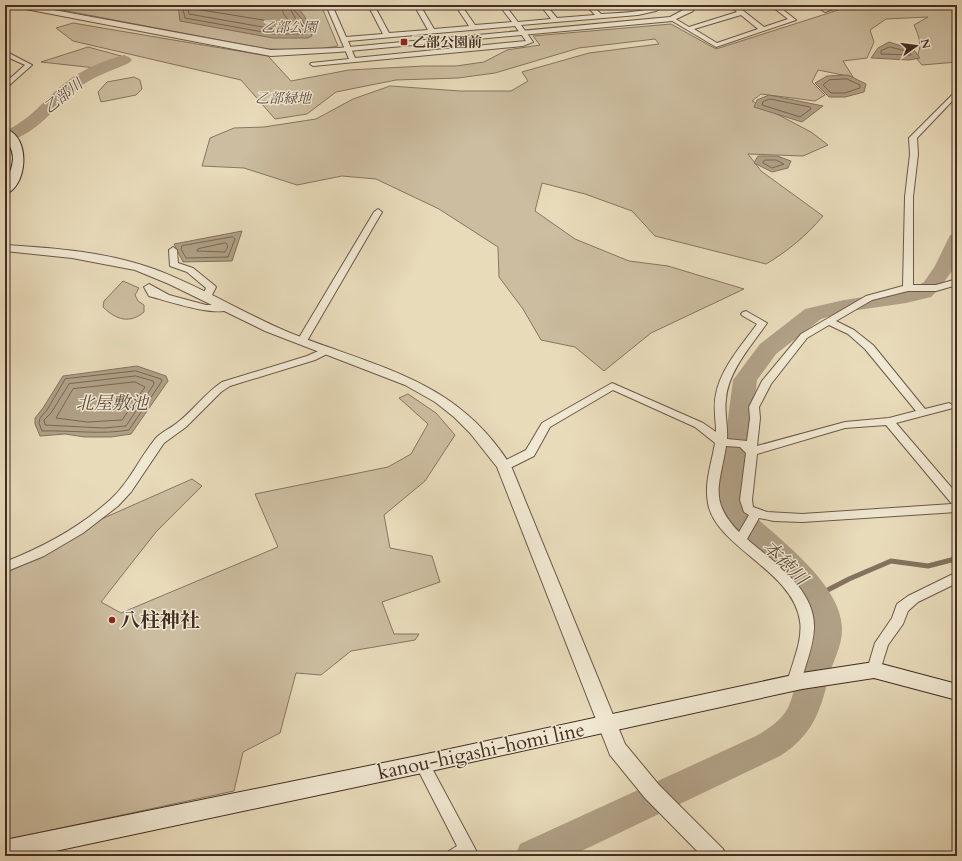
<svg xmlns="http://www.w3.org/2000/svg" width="962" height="861" font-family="Cardo,'Noto Serif JP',serif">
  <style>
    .green { fill: #ccbda0; stroke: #877561 }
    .water { fill: #b0a086; stroke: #84725e }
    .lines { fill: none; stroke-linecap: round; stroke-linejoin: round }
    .shore { stroke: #796654; stroke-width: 1 }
    .stream-far1 { stroke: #84725e; stroke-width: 4 }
    .stream { stroke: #84725e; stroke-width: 5 }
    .river { fill: #b0a086; fill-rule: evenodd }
    .minor-casing { stroke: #6c5848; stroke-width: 2 }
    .tertiary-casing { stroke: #6c5848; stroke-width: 2 }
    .secondary-casing { stroke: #422d22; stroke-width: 2 }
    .minor { fill: #f0e8d2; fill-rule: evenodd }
    .tertiary { fill: #f0e8d2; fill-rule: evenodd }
    .secondary { fill: #f0e8d2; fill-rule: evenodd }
    .poi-dot { fill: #8f2418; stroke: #f0e8d2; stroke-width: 1.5 }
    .labels { text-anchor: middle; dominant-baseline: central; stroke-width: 3; stroke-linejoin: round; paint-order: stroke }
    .far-park-label { font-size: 14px; font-style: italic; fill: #5e4a3b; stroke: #f0e8d2 }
    .far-poi-label { font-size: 14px; font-weight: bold; fill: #422d22; stroke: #f0e8d2; text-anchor: start }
    .far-water-label { font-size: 15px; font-style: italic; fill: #5e4a3b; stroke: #f0e8d2 }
    .water-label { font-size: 18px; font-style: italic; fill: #5e4a3b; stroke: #f0e8d2 }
    .near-poi-label { font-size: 20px; font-weight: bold; fill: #422d22; stroke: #f0e8d2; text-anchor: start }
    .near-street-label { font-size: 20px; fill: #422d22; stroke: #f0e8d2 }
  </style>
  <rect width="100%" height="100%" fill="#e8dbba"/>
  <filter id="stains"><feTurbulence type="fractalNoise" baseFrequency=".005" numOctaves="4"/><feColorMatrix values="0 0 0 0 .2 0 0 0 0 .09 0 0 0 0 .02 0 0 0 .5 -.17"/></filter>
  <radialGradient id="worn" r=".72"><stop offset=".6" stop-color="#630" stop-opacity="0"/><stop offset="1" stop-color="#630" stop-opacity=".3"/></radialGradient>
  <path class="green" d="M35 5H321L338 46 312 50 267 49Z
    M854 5H957V62L922 65 916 58C923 47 919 36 914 25L928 17 886 19 870 30 874 42 867 58 843 61 853 77 818 70 812 82 825 95 815 101 761 94 752 101 811 132 828 145 803 156 748 154 761 171 823 216C806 236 788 251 766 264L655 236 632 211 585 194 542 183 535 211 575 239 629 261 668 266 744 289 651 333 604 371 575 347 541 340 523 309 499 277 498 247 439 209 376 179 342 176 297 185 244 168 202 166 210 138 234 128 264 127 316 119 353 99 390 86 460 91H511L528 81 522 72 589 53 659 44 655 39 579 48 495 73 458 78 396 80 336 92 307 114 275 119 241 80 73 41 56 28 73 23 268 56 291 81 349 70 424 66H456L484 62 507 50 540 45 533 36 671 24 716 49Z
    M88 47 125 57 96 68 41 62Z
    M134 77 140 80 142 89 136 95 101 102 98 92 107 82Z
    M123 281 139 288 135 295 138 301 144 305V312C130 324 116 320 103 307L104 301Z
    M408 394 436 413 455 435 425 481 384 515 390 548 432 556 440 582 382 602 394 634H419L415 640 351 651 321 675 296 673 280 733 243 752 234 791 5 840V568L88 525 192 479 202 486 156 532 101 602 121 613 278 547 255 494 388 467 411 454 428 424 399 398Z"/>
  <path class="water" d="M178 5H296L305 17 312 36 308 38H273L180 21Z
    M889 42 914 50 920 58 909 60 871 58 878 48Z
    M848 75 866 84 864 92 845 97H829L815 83 827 76Z
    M769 95 823 106 802 122 754 107 757 100Z
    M758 156H777L791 161 788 168 772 172 754 163Z
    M242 231 232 261 183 262 174 244Z
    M137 366 166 376 168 381 131 434 111 437H85L65 434 40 436 35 424V418L43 408 63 376Z"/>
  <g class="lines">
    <path class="shore" d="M182 5 185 18 274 34H306L307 32 302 19 293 9V5
      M187 5 189 14 274 29 298 30V23L288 5
      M193 5 195 9 288 24 289 21 283 13 282 5
      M890 47 910 52 911 55 881 54V51Z
      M847 79 860 85V88L845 93H831L823 85 829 80Z
      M770 99 810 107 811 109 800 117 762 105 763 102Z
      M765 160H776L784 164 772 168 763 163Z
      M233 237 235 239 228 257 186 258 181 249 182 246Z
      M226 243 228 246 225 252 197 251 198 249Z
      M136 371 161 379 162 381 129 430C100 435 71 430 42 431L39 423 40 418 47 410 65 379Z
      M136 376 153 381 154 384 126 426 103 428 45 425 44 420 51 413 69 384Z
      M135 382 145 387 122 420 87 422 56 418 73 389Z"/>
    <path class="stream-far1" d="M951 560 957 559"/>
    <path class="stream" d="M816 596 849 579 891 561 928 566 955 559"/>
    <path class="river" d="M124 55 129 57 132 60 129 63C111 71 92 77 77 89 52 109 38 134 5 142V131C32 119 43 100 65 83 81 70 104 60 124 55Z
      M957 233V263L955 267 938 290 931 297 906 303 844 312 821 319 776 354 757 380 744 495 747 506 751 513C781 540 840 584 842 627 843 646 832 662 828 679 820 714 811 736 780 756L571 856H515L520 844 756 736C770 728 785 718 790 703 794 693 795 683 798 674 804 659 812 644 812 627 811 574 727 549 718 495L733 380 760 344 805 309 844 300 904 291 915 287 924 282 935 266 950 235Z"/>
    <g class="minor-casing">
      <path id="minor" d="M326 5H332L346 37 383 34 368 5H374L389 33 428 30 414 5H420L434 29 469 26 455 5H461L475 25 512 22 499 5H505L518 22 551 19 540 5H546L557 18 595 15 586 5H592L601 14C613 13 626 13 639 11 648 10 657 5 666 5L656 11 638 15 521 25 533 42 523 46 313 66 310 64 311 63 349 59ZM515 26 526 41 355 58 348 41Z
        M729 5H736L764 27 788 19 770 5H777L796 20 716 47 669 19 674 18 689 27 737 12ZM741 15 758 29 717 43 694 29Z
        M814 5H821L826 8 836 5H845L825 12Z
        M5 51 32 65 5 89V83L25 65 5 56Z
        M957 90V96L917 138 918 154 913 197V285H936L957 279V285L936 291H908L872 300 836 321 854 330 873 345 925 409 949 403 954 406 953 408 896 423 957 494V512L802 522 774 521 759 518 747 539C773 562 816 589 814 629 813 648 805 665 801 683L799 687 794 689 789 687 787 683C792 663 803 641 800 621 793 570 715 547 708 503 704 483 712 462 715 443L695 427 613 390 550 427 534 456 508 469 504 470 498 466 500 463 526 450 542 423 612 383 703 423 716 432C716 420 713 407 716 394 721 368 742 345 757 324L743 316 741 314 743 312 746 311 767 323C752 345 728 371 726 399 724 412 728 425 727 439L747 441 750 418 749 407 762 381 801 334 866 296 903 286 905 197 910 154 909 138ZM829 325 848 334 865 349 916 411 889 418 845 422 757 446 760 418 759 407 771 384 807 338ZM886 425 952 504 802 514 767 512 753 507 752 500 757 454 845 428ZM726 446 740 447 746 453 740 500 744 512 749 515 739 532C708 500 720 485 726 446Z
        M378 209 382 212 307 341 302 344 298 343 297 341 374 212Z
        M173 247 177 250 178 263 193 268 214 285 216 287 210 299 207 300 202 297 206 288 187 272 170 266 169 250Z
        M149 284 169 295 206 305H226L231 308C220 319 164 300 149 296L144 287Z
        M325 348 329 349 330 351 329 353 315 360 230 386 221 392 186 427 164 443 131 492 118 506 83 533 44 556 5 572V562C43 547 79 528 110 500 129 483 139 459 155 439 161 432 171 428 177 423 194 410 205 393 222 382L307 356Z
        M957 572V583L918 602 908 611 903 624 888 645 879 674 874 676 869 674 867 670 875 643 892 618 897 604 908 596Z
        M422 757 427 759 479 856H447L449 851 457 846 415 764 417 759Z"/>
    </g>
    <g class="tertiary-casing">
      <path id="tertiary" d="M11 5H27L271 50 338 48 670 17 687 8 688 5H696L693 11 672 21 338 52 271 56 15 7Z
        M5 245C55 248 107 252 154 269 200 286 243 313 288 332 377 368 456 378 511 466L625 744 659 785 723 849 726 856H702L645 798 610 755 497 467 470 433 454 417 435 402 405 385 265 331 169 284 135 270 72 258 5 251Z"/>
    </g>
    <g class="secondary-casing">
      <path id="secondary" d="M5 129C32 136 27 188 5 194 5 181 12 172 13 159 13 147 5 140 5 129Z
        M874 662 957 684V700L874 678 802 689 422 773 32 856H5V840L422 755 802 673Z"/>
    </g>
    <use href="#minor" class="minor"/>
    <use href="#tertiary" class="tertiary"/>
    <use href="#secondary" class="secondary"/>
  </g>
  <g class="poi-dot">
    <rect x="400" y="38" width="8" height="8" rx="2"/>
    <circle cx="112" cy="620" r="4"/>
  </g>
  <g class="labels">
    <g class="far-park-label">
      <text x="289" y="27">乙部公園</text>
      <text x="283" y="98">乙部緑地</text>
    </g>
    <g class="far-poi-label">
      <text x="412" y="42">乙部公園前</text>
    </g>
    <g class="far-water-label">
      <text transform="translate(63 96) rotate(-39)">乙部川</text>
    </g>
    <g class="water-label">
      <text x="112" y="403">北屋敷池</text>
      <text transform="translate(785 563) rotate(45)">本徳川</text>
    </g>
    <g class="near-poi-label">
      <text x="120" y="620">八柱神社</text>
    </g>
    <g class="near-street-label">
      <text transform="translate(481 751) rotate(-12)">kanou-higashi-homi line</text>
    </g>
  </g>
  <rect width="962" height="861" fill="none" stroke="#e8dbba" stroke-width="20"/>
  <rect x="6" y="6" width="950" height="849" fill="none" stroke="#422d22" stroke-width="2"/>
  <rect x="10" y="10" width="942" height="841" fill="none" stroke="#422d22"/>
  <g transform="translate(916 46) rotate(76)" stroke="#f0e8d2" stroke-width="3" paint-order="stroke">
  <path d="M0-3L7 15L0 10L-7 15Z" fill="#422d22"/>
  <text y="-6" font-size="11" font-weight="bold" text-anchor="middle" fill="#422d22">N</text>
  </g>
  <rect width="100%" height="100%" filter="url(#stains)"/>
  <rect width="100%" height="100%" fill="url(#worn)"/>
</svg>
